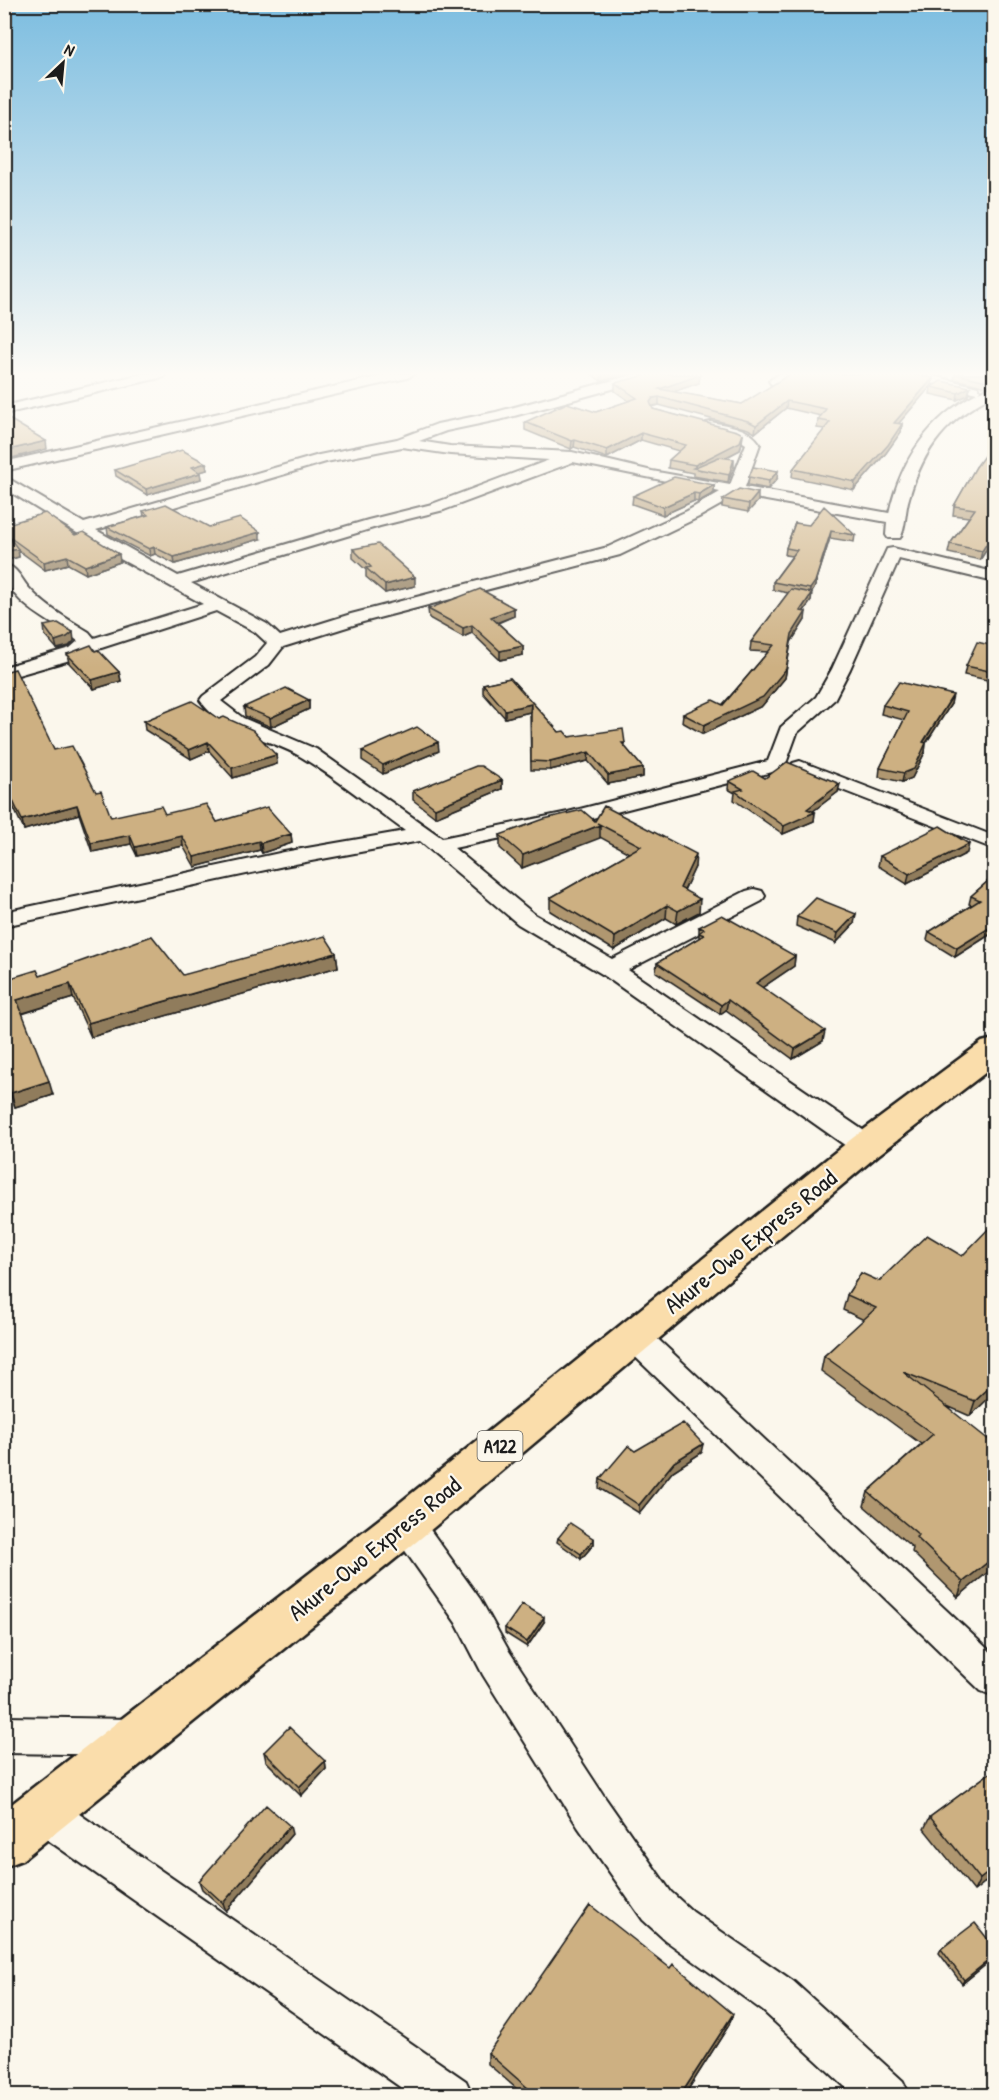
<svg xmlns="http://www.w3.org/2000/svg" width="999" height="2100" font-family="'Patrick Hand',sans-serif">
  <style>
    .lines { fill: none; stroke-linecap: round; stroke-linejoin: round }
    .minor-casing { stroke: #1c1c1c; stroke-width: 4 }
    .highway-casing { stroke: #1c1c1c; stroke-width: 5 }
    .minor { fill: #fbf7ec; fill-rule: evenodd }
    .highway { fill: #faddab; fill-rule: evenodd }
    .wall { fill: #b09770; stroke: #1c1c1c; stroke-width: 1.5 }
    .shaded-wall { fill: #907b5b; stroke: #1c1c1c; stroke-width: 1.5 }
    .building { fill: #cdb082; stroke: #1c1c1c; stroke-width: 1.5 }
    .labels { text-anchor: middle; dominant-baseline: central; stroke-width: 4.5; stroke-linejoin: round; paint-order: stroke }
    .shield { fill: #fbf7ec; stroke: #5f5e5a; stroke-width: 1.5 }
    .shield-label { font-size: 18px; font-weight: bold; fill: #1c1c1c }
    .near-street-label { font-size: 24px; fill: #1c1c1c; stroke: #fbf7ec }
  </style>
  <rect width="100%" height="100%" fill="#fbf7ec"/>
  <filter id="ink" filterUnits="userSpaceOnUse"><feTurbulence type="fractalNoise" baseFrequency=".0167" numOctaves="2"/><feDisplacementMap in="SourceGraphic" scale="12" xChannelSelector="R" yChannelSelector="G"/><feConvolveMatrix kernelMatrix="1 2 1 2 8 2 1 2 1" color-interpolation-filters="sRGB"/></filter>
  <g filter="url(#ink)">
    <g class="lines">
      <g class="minor-casing">
        <path id="minor" d="M142 374H166L164 377 4 414V406Z
          M390 374H414L407 378 4 471V462Z
          M636 374H658L656 377 503 419 446 431 419 441 450 446 572 452 652 471 730 485 746 444 735 437 706 429 704 426 706 423 711 422C730 426 749 427 760 444L745 487 889 513C901 460 928 419 977 393L904 377 902 374H925L978 387 980 390 978 392 994 386V395C947 419 924 447 909 498 905 510 906 528 900 538H888L886 535 887 522 738 495 699 517 620 555 363 622 283 647 269 665 221 701 243 718 316 749 442 838 568 812 768 761 781 727 816 697 832 669 887 549 893 548 994 572V582L899 559 850 669 834 700 797 733 784 769 569 824 454 848 534 914 612 959 746 891 754 889 762 891 765 896 762 901 628 970 876 1139 880 1146 876 1153 866 1156 856 1153 602 974 518 924 420 841 284 866 4 926V912L284 852 405 831C372 807 339 780 303 758 270 737 224 735 200 700L203 696 255 657 267 643 255 632 216 611 92 651 84 656 4 679V667L70 648 78 641C51 619 4 604 4 564 17 567 20 577 28 587 44 606 68 619 89 632L94 638 203 604 111 554 4 488V476L84 523 319 455 397 439 437 424 496 412ZM402 447 450 454 549 460 432 504 368 520 178 576 96 530 326 462ZM573 462 720 492 687 511 608 547 351 614 280 636 267 624 191 583 380 526 444 510Z
          M779 374H795L781 384H771L769 381Z
          M800 761 994 836V849L793 771 790 767 793 763Z
          M634 1324 645 1327 994 1655V1696L981 1691 623 1345 619 1336 623 1327Z
          M406 1509 418 1513 480 1599 509 1651 606 1799 671 1892 693 1912 793 1981 903 2081 910 2096H855L763 2011 665 1940 643 1920 578 1827 483 1675 456 1623 394 1535 389 1524 394 1513Z
          M4 1717 133 1719 146 1724 152 1737 146 1750 133 1755 4 1753Z
          M42 1793 56 1798 466 2081 473 2096H413L28 1826 23 1812 28 1798Z"/>
      </g>
      <g class="highway-casing">
        <path id="highway" d="M994 1039V1066L878 1155 421 1538 22 1860 4 1867V1810L391 1510 854 1137 982 1042Z"/>
      </g>
      <use href="#minor" class="minor"/>
      <use href="#highway" class="highway"/>
    </g>
    <path class="wall" d="M591 374H628L601 381Z
      M955 374H994L986 387 954 379Z
      M700 375 699 383 673 392 742 404 933 378 931 386 899 423 902 424 901 432 886 453 854 490 792 477 793 469 825 429 817 428 818 420 821 416 786 408 755 433 748 429 659 405 652 407 653 409 743 434 742 442 740 450 725 458 734 467 728 482 693 476V473L668 468 669 460 679 451 641 440 607 458 574 447 571 449 525 430V422L596 412 629 401 615 391V383Z
      M931 387H970L968 395 957 400 930 394Z
      M206 463 207 470 199 472 200 473 201 479 147 495 116 476 115 470Z
      M976 467 994 538 980 560 948 553 950 544 969 517 953 515 954 506Z
      M749 477 777 479 768 489 748 485Z
      M714 485V493L698 502 694 501 663 515 632 504 633 496Z
      M723 499 758 501 748 512 722 507Z
      M143 511 209 527 260 539 175 564 155 554 150 556 108 534 107 527 144 516Z
      M795 523 855 535 854 542 830 538 814 589 811 593V601L804 611 805 620 791 642 785 678 762 706 703 734 682 722 683 714 723 705 768 652 750 651 751 642 788 593 773 590V582L792 556 785 555 786 548Z
      M4 525 75 535 120 562 86 574 68 564 45 570 18 550 19 557 4 561Z
      M353 549 415 586 385 593 366 577V570L353 558Z
      M514 608V616L498 623 523 646V655L500 660 472 633 463 637 429 618 428 609Z
      M44 626 74 641 69 646 57 649 45 635Z
      M994 646V673L987 680 964 675 966 666Z
      M95 651 119 672 121 681 94 689 69 663 67 654Z
      M4 672 54 750 96 792 111 817 165 814 291 834 292 843 262 853 260 850 195 867 183 846 137 856 131 844 92 852 79 814 24 830 4 787Z
      M510 678 559 732 569 737 625 743V747L643 768V777L608 784 588 761 550 770H531L530 712 505 718 483 693V684Z
      M309 700V709L271 727 245 716 244 707Z
      M951 704 926 743 925 752 912 778 902 782 879 777 880 768 904 720 881 714 883 705Z
      M144 721 276 755 277 764 233 778 209 751 191 759 145 730Z
      M362 751H439L383 774 362 760Z
      M765 778 838 792 813 811 815 812 814 821 783 834 734 800 735 793 728 789 729 781Z
      M502 780V789L435 817 413 800V791Z
      M595 821 695 867 684 890 699 912 676 924 666 918 614 950 550 911V898L629 853 600 837 522 868 500 848V835Z
      M967 853 907 884 878 866 880 856Z
      M994 876V932L955 957 927 940 929 932 972 905 969 904 971 896Z
      M797 917 854 924 836 943 796 926Z
      M699 927 795 956 794 966 762 988 823 1041 793 1059 726 1010 720 1014 656 972 657 963 699 938Z
      M336 953 338 967 91 1037 73 998 22 1014 53 1095 15 1107 4 1078V980L40 976 183 975Z
      M861 1273 994 1393 970 1416 947 1406 993 1456 994 1567 958 1597 912 1552 913 1548 864 1506 868 1492 921 1444 821 1371 824 1356 864 1320 843 1310 847 1295Z
      M635 1451 701 1453 673 1471 639 1513 599 1488 600 1479Z
      M558 1538 594 1539V1544L581 1559 557 1542Z
      M544 1622 527 1647 505 1633V1628Z
      M264 1752 325 1761 326 1769 301 1796 266 1761Z
      M994 1770V1875L974 1891 924 1829 930 1817Z
      M292 1834 226 1911 202 1889 199 1881Z
      M994 1947V1958L962 1984 939 1953 941 1949Z
      M729 2025 684 2096H525L488 2064V2053Z"/>
    <path class="shaded-wall" d="M602 374H628L601 381Z
      M700 375 699 383 658 397 659 389Z
      M994 377V382L986 387 987 381Z
      M933 378 931 386 893 430 894 423Z
      M970 387 968 395 957 400 958 393Z
      M659 397V405L653 406 649 410 650 402 653 398Z
      M787 401 786 408 755 433 756 425Z
      M902 424 901 432 886 453 854 490 855 482Z
      M641 433V440L607 458V450Z
      M743 434 742 442 740 450 701 470 695 468V465Z
      M575 440 574 447 571 449 572 441Z
      M46 441 47 449 4 460V451Z
      M734 459V467L728 482 729 475Z
      M206 463 207 470 193 474 192 467Z
      M778 471 777 479 768 489 769 481Z
      M200 473 201 479 147 495 146 489Z
      M714 485V493L698 502 699 494Z
      M694 493V501L663 515V507Z
      M758 493V501L748 512 749 504Z
      M831 531 830 538 814 589 809 597 810 589Z
      M260 532V539L175 564 174 557Z
      M994 532V538L980 560 982 551Z
      M154 547 155 554 150 556 149 549Z
      M18 549 19 557 4 561V552Z
      M119 554 120 562 86 574 85 566Z
      M67 556 68 564 45 570 44 562Z
      M415 577V586L385 593V585Z
      M812 593 811 601 798 619 800 611Z
      M514 608V616L491 625V617Z
      M806 612 805 620 791 642 785 678 762 706 703 734 704 725Z
      M472 625V633L463 637V628Z
      M73 632 74 641 69 646 57 649 55 641Z
      M523 646V655L500 660V651Z
      M994 666V673L987 680 989 671Z
      M119 672 121 681 94 689 92 680Z
      M953 695 951 704 926 743 925 752 912 778 902 782 904 773Z
      M309 700V709L271 727 270 718Z
      M531 704 530 712 505 718V710Z
      M208 742 209 751 191 759 189 750Z
      M438 742 439 751 383 774V765Z
      M589 752 588 761 550 770V762Z
      M276 755 277 764 233 778 232 768Z
      M643 768V777L608 784V775Z
      M502 780V789L435 817V808Z
      M840 784 838 792 808 815 815 812 814 821 783 834 784 826Z
      M77 805 79 814 24 830 22 820Z
      M600 825V838L522 868 523 855Z
      M291 834 292 843 262 853 261 843Z
      M130 835 131 844 92 852 91 843Z
      M182 836 183 846 137 856 135 847Z
      M259 841 260 850 195 867 194 857Z
      M969 844 967 853 907 884 909 874Z
      M696 854 695 867 679 901 680 888Z
      M700 899 699 912 676 924 678 911Z
      M667 905 666 918 614 950 615 937Z
      M856 914 854 924 836 943 838 933Z
      M994 925V932L955 957 957 948Z
      M336 953 338 967 91 1037 88 1023Z
      M795 956 794 966 754 993 756 983Z
      M70 984 73 998 20 1014 17 1000Z
      M728 1000 726 1010 720 1014 721 1005Z
      M825 1031 823 1041 793 1059 795 1049Z
      M49 1081 53 1095 15 1107 11 1093Z
      M994 1383V1393L970 1416 975 1401Z
      M703 1444 701 1453 673 1471 639 1513V1505L674 1462Z
      M994 1448V1453L992 1461 990 1453Z
      M594 1539V1544L581 1559V1554Z
      M994 1557V1567L958 1597 963 1582Z
      M544 1617V1622L527 1647V1642Z
      M325 1761 326 1769 301 1796 299 1787Z
      M290 1826 292 1834 226 1911 223 1903Z
      M994 1868V1875L974 1891 980 1879Z
      M994 1956V1958L962 1984 964 1980Z
      M733 2014 729 2025 684 2096H680Z"/>
    <path class="building" d="M650 374H696L700 375 659 389 742 404 790 374H912L933 378 894 423 902 424 888 445 855 482 793 469 830 422 818 420 826 409 787 401 756 425 748 421 659 397 653 398 650 402 653 409 737 431 743 434 740 442 695 465 669 460 686 445 641 433 607 450 575 440 572 441 525 422 567 403 596 412 637 398 615 383Z
      M956 374H994V377L987 381Z
      M941 381 970 387 958 393 931 387Z
      M4 416 46 441 4 451Z
      M994 442V532L982 551 950 544 975 509 954 506 976 467Z
      M182 450 206 463 192 467 200 473 146 489 115 470Z
      M719 457 734 459 729 475 693 468Z
      M753 467 778 471 769 481 749 477Z
      M674 477 714 485 699 494 694 493 663 507 633 496Z
      M739 489 758 493 749 504 723 499Z
      M166 504 209 527 240 518 260 532 174 557 154 547 149 549 107 527 148 515 143 511Z
      M824 506 855 535 831 531 815 582 810 589 773 582 797 550 786 548 795 523 809 525Z
      M45 513 75 535 84 532 119 554 85 566 67 556 44 562 8 536 18 549 4 552V525Z
      M378 544 415 577 385 585 366 568 371 567 353 549Z
      M480 589 514 608 491 617 523 646 500 651 472 625 463 628 428 609Z
      M791 589 812 593 800 611 806 612 792 634 786 669 763 697 704 725 683 714 713 700 723 705 774 645 751 642Z
      M58 623 73 632 67 637 55 641 44 626Z
      M977 642 994 646V666L989 671 966 666Z
      M91 645 95 651 98 650 119 672 92 680 67 654Z
      M15 669 54 750 72 746 96 792 101 791 111 817 161 806 165 814 206 804 217 822 267 807 291 834 261 843 259 841 194 857 182 836 135 847 130 835 91 843 77 805 22 820 4 782V672Z
      M510 678 559 732 564 731 569 737 623 729 625 743H622L643 768 608 775 589 752 550 762 531 761V704L505 710 483 684Z
      M899 682 953 695 923 742 926 743 914 769 904 773 880 768 908 712 883 705Z
      M286 688 309 700 270 718 244 707Z
      M192 701 219 719 224 717 253 730 276 755 232 768 208 742 189 750 144 721Z
      M417 727 438 742 383 765 362 751Z
      M787 762 840 784 807 809 815 812 784 826 735 791 743 789 729 781 753 771 765 778Z
      M476 766H481L502 780 435 808 413 791Z
      M604 806 696 854 680 888 700 899 678 911 667 905 615 937 550 898 641 846 597 823 600 825 523 855 500 835 544 819 582 810 595 821Z
      M940 826 969 844 909 874 880 856Z
      M994 876V925L957 948 929 932 980 900 971 896Z
      M816 898 856 914 838 933 797 917Z
      M722 915 795 956 756 983 825 1031 795 1049 728 1000 721 1005 657 963 704 935 699 933 704 929 699 927Z
      M152 936 183 975 325 936 336 953 88 1023 70 984 17 1000 49 1081 11 1093 4 1075V980L37 970 40 976Z
      M994 1223V1383L975 1401 903 1372 994 1444V1448L990 1453 994 1457V1557L963 1582 916 1537 919 1535 868 1492 933 1434 824 1356 876 1308 847 1295 861 1273 879 1281 927 1235 962 1256Z
      M683 1423 703 1444 674 1462 639 1505 600 1479 628 1446 635 1451Z
      M570 1523 594 1539 581 1554 558 1538Z
      M522 1604 544 1617 527 1642 505 1628Z
      M289 1727 325 1761 299 1787 264 1752Z
      M994 1770V1868L980 1879 930 1817Z
      M266 1805 290 1826 223 1903 199 1881Z
      M590 1905 670 1968 673 1964 733 2014 680 2096H537L488 2053Z
      M975 1923 994 1947V1956L964 1980 941 1949Z
      M994 2088V2096H989Z"/>
  </g>
  <linearGradient id="sky" x2="0" y2="1"><stop stop-color="#7cbde0"/><stop offset="0.56" stop-color="#fdfbf6"/><stop offset="1" stop-color="#fdfbf6" stop-opacity="0"/></linearGradient>
  <rect width="999" height="668" fill="url(#sky)"/>
  <g class="labels">
    <rect class="shield" x="477.5" y="1431" width="45" height="30" rx="4.5"/>
    <g class="shield-label">
      <text x="500" y="1446">A122</text>
    </g>
    <g class="near-street-label">
      <text transform="translate(750 1241) rotate(-39)">Akure-Owo Express Road</text>
      <text transform="translate(374 1548) rotate(-39)">Akure-Owo Express Road</text>
    </g>
  </g>
  <rect width="999" height="2100" fill="none" stroke="#fbf7ec" stroke-width="24"/>
  <rect x="12" y="12" width="975" height="2076" fill="none" stroke="#1c1c1c" stroke-width="2" filter="url(#ink)"/>
  <g transform="translate(63 63) rotate(26)" stroke="#fbf7ec" stroke-width="4.5" paint-order="stroke">
  <path d="M0-4.5L10 22L0 15L-10 22Z" fill="#1c1c1c"/>
  <text y="-9" font-size="16" font-weight="bold" text-anchor="middle" fill="#1c1c1c">N</text>
  </g>
</svg>
